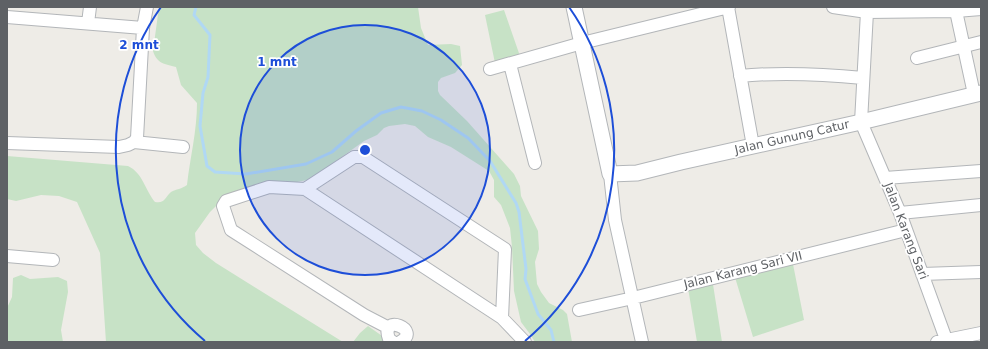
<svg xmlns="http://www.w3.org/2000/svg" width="988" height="349" font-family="'DejaVu Sans',sans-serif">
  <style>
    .green { fill: #c7e2c6 }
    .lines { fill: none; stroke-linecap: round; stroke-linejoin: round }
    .stream { stroke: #b0d8f4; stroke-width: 3 }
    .minor-casing { stroke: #b3b6b9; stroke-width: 14 }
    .tertiary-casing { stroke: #b3b6b9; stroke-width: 17 }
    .minor { stroke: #fff; stroke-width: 12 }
    .tertiary { stroke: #fff; stroke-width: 15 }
    .ring { fill: none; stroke: #1d4ed8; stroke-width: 2 }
    .labels { text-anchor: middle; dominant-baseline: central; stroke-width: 3.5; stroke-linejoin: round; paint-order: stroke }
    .street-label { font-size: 12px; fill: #5e6165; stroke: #fff }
    .centre { fill: #1d4ed8; stroke: #fff; stroke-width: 2 }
    .ring-label { font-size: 12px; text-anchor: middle; font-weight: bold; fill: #1d4ed8; stroke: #fff; stroke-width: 3.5; stroke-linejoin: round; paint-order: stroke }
  </style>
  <rect width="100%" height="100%" fill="#eeece7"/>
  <path class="green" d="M159 7H418L421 28 428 45 451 44 460 46 462 65 455 73 441 78 438 82V91L440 95 467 121 514 174 520 186 521 196 538 231 539 249 535 262 537 284 541 292 549 303 563 310 567 314 572 342H535L530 334 521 322 514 291 512 247 510 228 501 205 494 197V180L489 171 451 147 428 137 415 126 405 124 389 126 384 128 377 135 364 141 332 164 307 180 229 196 217 205 210 212 195 233 196 245 203 253 216 263 343 342H106L100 253 77 202 59 196 41 195 16 201 7 199V156L128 166C143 173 145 190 155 202 165 204 165 197 171 192 176 189 182 189 187 185 190 158 197 131 197 103L181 85 176 67C165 64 157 64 153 51Z
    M504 10 521 59 495 63 485 15Z
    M791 254 804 320 753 337 734 274Z
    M21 275 30 279 58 277 67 281 68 292 61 330 63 342H7V308L12 297 13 278Z
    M712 278 722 342H697L687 282Z
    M368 326 385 338 384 342H353L360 333Z"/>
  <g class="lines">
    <path class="stream" d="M196 7 194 15 210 35 208 77 203 93 200 126 207 166 215 172 246 174 306 164 332 152 356 131 381 113 401 107 422 111 441 120 468 138 490 161 516 203 519 212 526 269 525 279 538 314 551 330 554 342"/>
    <g class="minor-casing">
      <path id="minor" d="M728 7 753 146
        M833 7 867 12 956 11 981 9
        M866 7 867 12 861 122 900 213 947 342
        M956 11 974 94
        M7 17 143 28
        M88 23 90 7
        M917 58 981 42
        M510 64 535 163
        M490 69 582 43 729 7
        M740 76C781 72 822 74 863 78
        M134 142 137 138 143 28 147 7
        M7 143 119 147 128 145 134 142 183 147
        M610 174 615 220 642 342
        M885 178 981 171
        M305 189 354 157H363L505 249 502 318
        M900 213 981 205
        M7 256 53 260
        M922 274 981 272
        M579 310 633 298 906 230
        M389 328 364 315 231 230 223 206 226 201 269 187 305 189 502 318 525 342
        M393 342 389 339C379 312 423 330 400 342
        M937 342 981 333"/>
    </g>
    <g class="tertiary-casing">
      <path id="tertiary" d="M574 7 610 174 637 173 681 162 861 122 981 93"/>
    </g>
    <use href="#minor" class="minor"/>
    <use href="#tertiary" class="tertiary"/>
  </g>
  <circle cx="365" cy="150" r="125" fill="#1d4ed8" fill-opacity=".12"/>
  <g class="ring">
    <circle cx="365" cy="150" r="125"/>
    <path d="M205 341A249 249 0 0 1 161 7M569 7A249 249 0 0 1 525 341"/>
  </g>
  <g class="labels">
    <g class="street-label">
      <text transform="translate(792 137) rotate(-13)">Jalan Gunung Catur</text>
      <text transform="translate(906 231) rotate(69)">Jalan Karang Sari</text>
      <text transform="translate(743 270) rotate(-14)">Jalan Karang Sari VII</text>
    </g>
  </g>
  <circle cx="365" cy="150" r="6" class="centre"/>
  <g class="ring-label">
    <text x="139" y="49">2 mnt</text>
    <text x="277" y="66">1 mnt</text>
  </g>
  <rect width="988" height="349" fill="none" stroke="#5e6165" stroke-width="16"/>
</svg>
